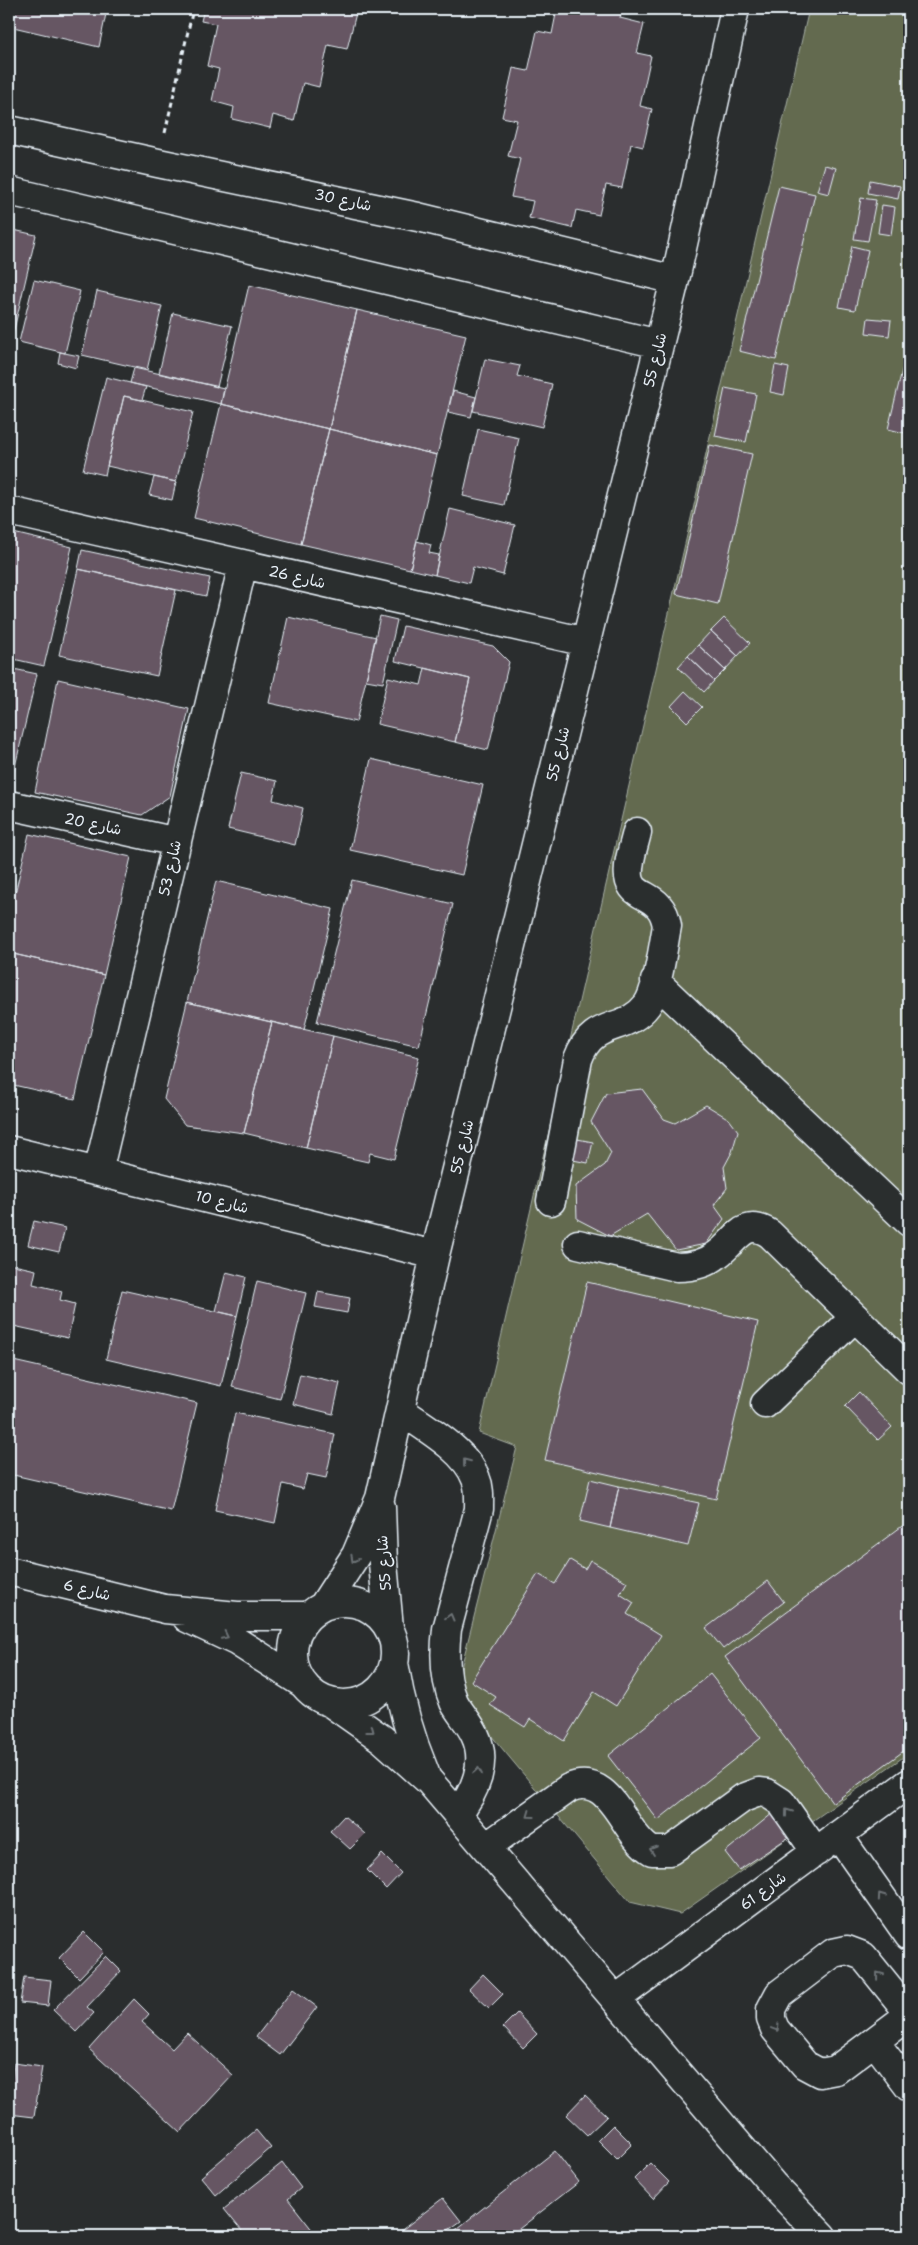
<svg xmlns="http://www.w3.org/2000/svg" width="918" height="2245" font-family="'Shantell Sans','Playpen Sans Arabic',sans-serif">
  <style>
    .green { fill: #636a50; stroke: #a6aea4 }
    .building { fill: #665763; stroke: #e8f1f8 }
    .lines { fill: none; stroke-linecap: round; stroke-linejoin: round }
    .minor-casing { stroke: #e8f1f8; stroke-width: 31 }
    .path { stroke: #e8f1f8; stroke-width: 3; stroke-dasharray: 5 4; stroke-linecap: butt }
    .minor { stroke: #2a2d2e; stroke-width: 28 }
    .oneway { stroke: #6c7275 }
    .labels { text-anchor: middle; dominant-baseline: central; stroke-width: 4; stroke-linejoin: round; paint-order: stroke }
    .street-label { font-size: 15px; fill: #e8f1f8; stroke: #2a2d2e }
  </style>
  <rect width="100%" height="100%" fill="#2a2d2e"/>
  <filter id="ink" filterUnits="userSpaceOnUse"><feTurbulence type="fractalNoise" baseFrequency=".02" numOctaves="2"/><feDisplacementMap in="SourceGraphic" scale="10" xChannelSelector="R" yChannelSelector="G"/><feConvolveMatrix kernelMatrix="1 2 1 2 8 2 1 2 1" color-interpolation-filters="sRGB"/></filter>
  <g filter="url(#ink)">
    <path class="green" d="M809 9H909V1753L680 1914 630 1902 455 1692 517 1447 479 1433Z"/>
    <path class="building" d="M9 9H107L99 47 9 26Z
      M204 9H357L347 49 328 45 319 87 303 83 294 121 273 115 270 128 232 119 234 107 212 101 219 69 207 66 216 24 201 21Z
      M557 9H622L620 18 644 24 637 53 651 56 640 106 652 109 643 147 631 144 622 188 606 185 599 215 576 210 572 228 529 218 533 201 511 197 520 159 508 156 517 120 502 117 513 68 528 71 537 31 552 34Z
      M825 165 836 168 829 194 817 191Z
      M870 180 900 186 898 199 868 193Z
      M779 186 815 194 776 360 739 351Z
      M861 198 876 200 868 241 854 239Z
      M882 205 895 207 891 235 878 233Z
      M9 229 36 235 9 351Z
      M852 246 868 250 855 310 839 307Z
      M34 280 80 291 65 353 19 342Z
      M249 285 357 310 329 429 221 404Z
      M97 291 162 306 147 370 82 355Z
      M357 310 466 335 437 455 329 429Z
      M173 313 232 326 217 387 159 373Z
      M868 318 891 320 889 336 866 333Z
      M909 341V434L888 429Z
      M60 352 79 356 76 368 58 363Z
      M485 359 520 366 517 376 552 384 542 427 473 411Z
      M775 365 789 368 784 395 770 392Z
      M134 368 224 388 221 404 130 383Z
      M106 377 146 387 142 400 124 396 105 475 83 470Z
      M725 388 756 394 746 442 715 436Z
      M453 391 476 397 471 417 448 412Z
      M124 396 193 412 176 482 107 466Z
      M221 404 329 429 301 544 194 518Z
      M329 429 437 455 410 569 301 544Z
      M478 429 519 438 504 505 463 496Z
      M710 445 752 454 718 604 676 594Z
      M154 477 176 482 172 500 149 495Z
      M450 509 515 525 503 575 473 567 469 583 435 575Z
      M9 532 72 547 44 666 9 658Z
      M417 541 431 545 429 553 439 555 435 575 410 569Z
      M82 550 210 578 206 596 78 569Z
      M78 569 176 590 157 676 59 655Z
      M380 616 397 620 383 683 366 680Z
      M288 617 376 637 356 722 269 703Z
      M724 618 750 643 738 656 711 631Z
      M403 626 493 646 509 662 488 750 455 742 470 679 395 661Z
      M711 631 738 656 725 670 698 645Z
      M698 645 725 670 714 681 688 656Z
      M688 656 714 681 704 692 678 667Z
      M9 668 37 674 13 775 9 774Z
      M425 668 470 679 455 742 377 724 388 677 421 685Z
      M58 679 189 709 170 796 142 815 35 792Z
      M685 691 702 707 687 722 671 706Z
      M371 759 483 785 462 875 350 850Z
      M241 773 277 781 273 800 303 808 295 845 228 829Z
      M29 834 131 857 104 975 9 953V919Z
      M352 880 453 904 419 1046 317 1022Z
      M216 881 333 909 304 1030 187 1002Z
      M9 953 104 975 75 1099 9 1084Z
      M187 1002 272 1022 244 1133 185 1125 164 1099Z
      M272 1022 333 1036 306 1148 244 1133Z
      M333 1036 419 1057 394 1159 370 1153 368 1162 306 1148Z
      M642 1089 664 1119 675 1123 706 1105 729 1119 738 1131 732 1152 724 1167 727 1188 714 1205 724 1219 706 1244 676 1250 647 1214 610 1236 577 1219 576 1186 605 1165 611 1153 591 1122 606 1093Z
      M572 1138 593 1142 588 1163 568 1159Z
      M34 1221 65 1228 59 1252 28 1245Z
      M9 1264 36 1270 33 1284 62 1291 60 1300 75 1304 68 1338 9 1325Z
      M226 1272 246 1277 237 1316 216 1311Z
      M257 1281 306 1293 280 1399 232 1387Z
      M587 1282 758 1322 716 1499 545 1460Z
      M122 1290 237 1316 221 1386 106 1359Z
      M318 1292 350 1298 347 1313 315 1307Z
      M9 1360 197 1403 171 1511 9 1474Z
      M300 1374 340 1383 333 1414 293 1404Z
      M859 1392 892 1427 878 1440 845 1406Z
      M235 1413 335 1434 326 1478 307 1474 303 1489 283 1484 275 1523 215 1510Z
      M590 1479 619 1486 610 1528 580 1521Z
      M619 1486 699 1503 688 1546 610 1528Z
      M909 1521V1747L833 1803 725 1657Z
      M570 1560 585 1569 590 1560 627 1582 620 1594 634 1603 627 1614 661 1635 616 1706 594 1692 564 1741 530 1719 525 1727 490 1705 496 1697 471 1681 538 1574 555 1584Z
      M768 1581 784 1602 723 1649 706 1628Z
      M710 1674 761 1738 658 1820 608 1756Z
      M773 1813 792 1835 739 1870 725 1852Z
      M344 1816 365 1834 350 1849 330 1831Z
      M382 1854 401 1873 386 1889 367 1870Z
      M84 1932 104 1952 79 1978 59 1958Z
      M106 1956 121 1971 87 2007 94 2013 76 2032 53 2010Z
      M483 1974 503 1994 489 2008 469 1989Z
      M24 1977 51 1980 48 2006 20 2003Z
      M293 1989 317 2007 280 2055 256 2037Z
      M134 1999 149 2014 142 2022 172 2049 187 2033 233 2075 180 2132 89 2049Z
      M517 2013 537 2034 523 2048 503 2027Z
      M909 2049V2065L902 2055Z
      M14 2063 42 2067 34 2117 9 2114Z
      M585 2095 607 2116 587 2135 566 2115Z
      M613 2125 632 2144 617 2159 598 2140Z
      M256 2130 271 2148 216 2195 201 2177Z
      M555 2151 579 2182 510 2236H448Z
      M282 2163 301 2188 288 2199 317 2236H246L224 2209Z
      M650 2163 669 2182 653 2199 634 2179Z
      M443 2198 461 2221 440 2236H394Z"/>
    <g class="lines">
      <g class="minor-casing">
        <path id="minor" d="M9 130 158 163 418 217 675 280
          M9 191 659 344
          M9 511 586 642
          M9 805 177 842
          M655 981 909 1222
          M9 1150 435 1255
          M98 1172 243 564
          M551 1201 578 1059C593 1017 625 1034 647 1005 658 990 663 946 667 926 662 891 632 901 629 877 627 863 634 846 637 832
          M578 1244 677 1267C692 1267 706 1264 718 1254 737 1240 744 1217 770 1234L909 1370
          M765 1404 855 1317
          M400 1410C424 1427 466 1450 476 1479 480 1488 479 1499 479 1509L447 1629C444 1654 444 1679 454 1702 460 1714 470 1723 475 1735 488 1762 475 1793 457 1814
          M381 1507 383 1563 389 1628
          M9 1571 165 1609 237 1616H309
          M293 1653a51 51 0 1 1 102 0a51 51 0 1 1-102 0Z
          M323 1606 356 1555 380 1498 435 1255 675 280 735 9
          M187 1618 236 1641 302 1683
          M394 1663C400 1702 410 1737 425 1773
          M331 1703 382 1739 429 1781 774 2186 822 2236
          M838 1835 909 1936
          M486 1847 569 1788C612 1770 622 1834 652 1851H670L743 1798 759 1792 767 1793 781 1802 816 1852
          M616 1999 909 1783
          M909 2013 863 1956 847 1950 833 1953 779 1994 771 2009V2019L775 2029 805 2065 820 2073 836 2070 909 2015
          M875 2042 909 2087"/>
      </g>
      <path class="path" d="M165 133 193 9"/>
      <use href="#minor" class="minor"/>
    </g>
    <defs><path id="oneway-chevron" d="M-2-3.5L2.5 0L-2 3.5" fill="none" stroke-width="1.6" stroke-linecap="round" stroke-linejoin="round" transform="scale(1.25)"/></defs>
    <g class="oneway">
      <use href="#oneway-chevron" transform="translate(466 1462) rotate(-128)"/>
      <use href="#oneway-chevron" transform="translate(354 1559) rotate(119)"/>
      <use href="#oneway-chevron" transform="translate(450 1617) rotate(-75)"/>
      <use href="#oneway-chevron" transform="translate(225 1636) rotate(26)"/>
      <use href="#oneway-chevron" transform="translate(371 1730) rotate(37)"/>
      <use href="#oneway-chevron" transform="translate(478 1771) rotate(-81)"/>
      <use href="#oneway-chevron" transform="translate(788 1812) rotate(-126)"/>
      <use href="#oneway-chevron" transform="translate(530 1815) rotate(144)"/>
      <use href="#oneway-chevron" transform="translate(653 1850) rotate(-161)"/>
      <use href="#oneway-chevron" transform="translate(881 1896) rotate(-125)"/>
      <use href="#oneway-chevron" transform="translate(879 1975) rotate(-128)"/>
      <use href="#oneway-chevron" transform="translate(776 2028) rotate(59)"/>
    </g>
  </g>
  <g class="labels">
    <g class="street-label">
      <text transform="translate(343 200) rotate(12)">شارع 30</text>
      <text transform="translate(655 360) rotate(-76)">شارع 55</text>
      <text transform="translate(297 577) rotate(13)">شارع 26</text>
      <text transform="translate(558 754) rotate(-76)">شارع 55</text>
      <text transform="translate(93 824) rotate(12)">شارع 20</text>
      <text transform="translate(170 868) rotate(-77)">شارع 53</text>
      <text transform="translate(462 1147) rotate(-76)">شارع 55</text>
      <text transform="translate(222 1202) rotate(14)">شارع 10</text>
      <text transform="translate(384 1563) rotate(-94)">شارع 55</text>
      <text transform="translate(87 1590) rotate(14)">شارع 6</text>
      <text transform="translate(763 1891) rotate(-36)">شارع 61</text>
    </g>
  </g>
  <rect width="918" height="2245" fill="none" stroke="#2a2d2e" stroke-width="30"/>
  <rect x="15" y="15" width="888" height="2215" fill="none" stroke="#e8f1f8" stroke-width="2" filter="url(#ink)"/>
</svg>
